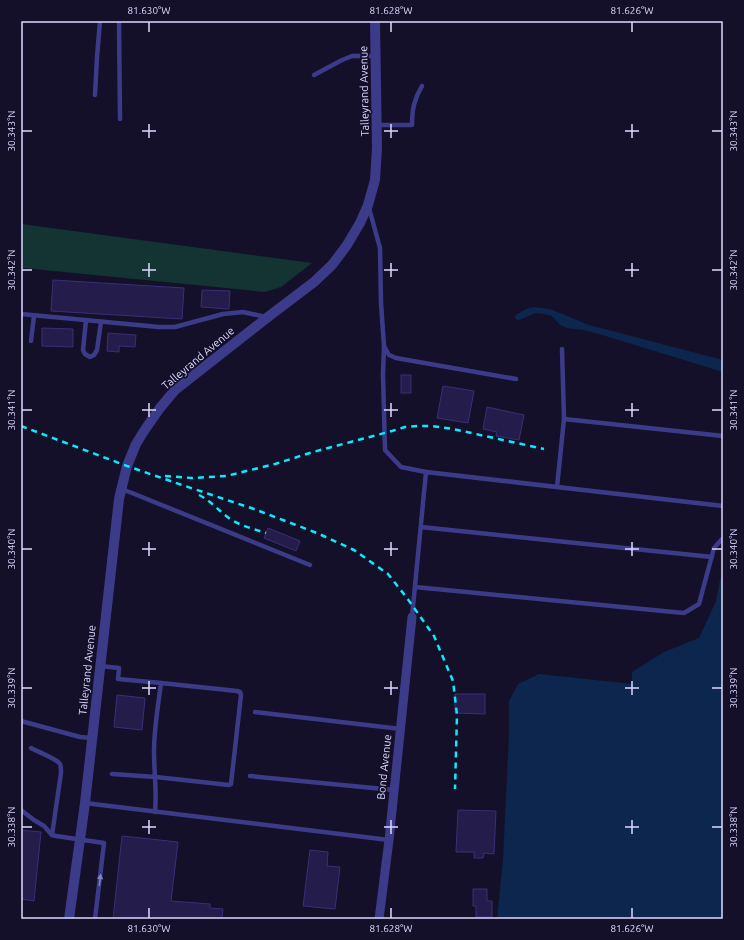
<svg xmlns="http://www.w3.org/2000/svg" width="744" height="940" font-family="Ubuntu,sans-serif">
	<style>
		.green { fill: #133432 }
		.water { fill: #0c264d }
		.building { fill: #241c4b; stroke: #3a2e77 }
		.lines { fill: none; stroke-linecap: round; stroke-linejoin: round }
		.service { stroke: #3c3b89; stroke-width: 4.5 }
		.minor { stroke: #3c3b89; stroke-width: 9 }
		.tertiary { stroke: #3c3b89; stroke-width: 10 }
		.rail { stroke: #05edff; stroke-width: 2.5; stroke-dasharray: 6 5; stroke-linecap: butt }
		.oneway { fill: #8482be }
		.ticks { fill: none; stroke: #dcd9ff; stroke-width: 1.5 }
		.labels { text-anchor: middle; stroke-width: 3.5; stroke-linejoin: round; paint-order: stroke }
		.street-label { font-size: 11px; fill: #dcd9ff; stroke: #14102a }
		.neatline { fill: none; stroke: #dcd9ff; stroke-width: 1.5 }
		.ticks-label { font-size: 10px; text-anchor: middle; fill: #dcd9ff }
	</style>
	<rect width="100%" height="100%" fill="#14102a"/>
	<path class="green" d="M21 224 312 263 281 287 265 292 24 268 21 267Z"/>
	<g class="water">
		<path d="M534 307 550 309 589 325 723 360V372L599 334 583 330 567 328 560 325 552 316 544 314 536 313 519 320 516 319 515 317 516 315 526 309Z"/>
		<path d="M723 571V919H497L503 860 509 733V701L518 684 539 674 632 684V672L664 652 699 638 716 601 720 580Z"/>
	</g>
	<g class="building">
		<path d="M53 280 184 288 182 319 51 311Z"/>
		<path d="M202 290 230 291 229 309 201 307Z"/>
		<path d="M42 328 73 329V347L42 346Z"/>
		<path d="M108 333 136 335 135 347 119 346V352L107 351Z"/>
		<rect x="401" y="375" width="10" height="18"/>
		<path d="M443 386 474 391 468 423 437 418Z"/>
		<path d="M487 407 524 415 519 440 496 436 497 432 483 429Z"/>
		<path d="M268 528 300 541 296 551 264 538Z"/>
		<path d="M455 694H485V714L455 713Z"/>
		<path d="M117 695 145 698 142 730 114 727Z"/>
		<path d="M458 810 496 811 494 854 484 853 483 858H474V852H456Z"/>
		<path d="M21 830 41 832 34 901 21 899Z"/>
		<path d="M122 836 178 842 171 901 210 904V908L223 909 222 919H113Z"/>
		<path d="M310 850 328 852 327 866 340 867 335 909 303 906Z"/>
		<path d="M473 889H487V901H492V917H476V906H473Z"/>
	</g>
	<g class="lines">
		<g class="service">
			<path d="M119 21 120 119"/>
			<path d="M314 75 342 60 352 56H376"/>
			<path d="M95 95 97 57 100 21"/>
			<path d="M377 125H412C412 110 414 99 422 86"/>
			<path d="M369 208 380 248 381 303 384 346 389 355 396 358 516 379"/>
			<path d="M21 314 159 327H175L223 314 243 312 266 317"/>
			<path d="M86 320 83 350 85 354 90 357 94 355 97 350 101 322"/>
			<path d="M31 341 34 316"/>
			<path d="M384 346 383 374 385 450 401 467 426 472"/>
			<path d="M562 349 564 419"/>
			<path d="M557 487 564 419 723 436"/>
			<path d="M121 489 132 493 310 565"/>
			<path d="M421 527 712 557"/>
			<path d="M415 587 684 613 699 604 714 548 723 538"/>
			<path d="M412 617 426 472 723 506"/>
			<path d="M100 666 119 668 118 679 161 683C158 706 154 729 154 752 154 772 157 792 155 812"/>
			<path d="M255 712 401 729"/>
			<path d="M21 721 80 737 92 738"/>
			<path d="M31 748C38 752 56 758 60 764 61 766 61 770 61 773L52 835"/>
			<path d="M112 774 156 777 229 785 231 784 241 695 240 692 237 691 161 683"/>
			<path d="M250 776 394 790"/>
			<path d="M85 803 389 840"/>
			<path d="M21 810 34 820 44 826 52 835 56 836 104 843 95 919"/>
		</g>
		<path class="minor" d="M379 919 389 840 412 617"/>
		<path class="tertiary" d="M69 919 85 803 119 499 127 466 136 444 144 431 160 408 175 390 268 317 314 282 332 265 347 245 360 223 368 205 375 180 377 148 375 21"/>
		<g class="rail">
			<path d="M21 426 127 466 182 485 254 509 317 533 354 550 388 574 407 598 434 636 453 681 457 715 455 789"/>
			<path d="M165 476 192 478 226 476 275 464 313 452 392 431 405 427 418 426H431L453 429 544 449"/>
			<path d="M199 495C211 501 219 511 230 519 241 526 254 529 266 533"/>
		</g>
	</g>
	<defs><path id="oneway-solid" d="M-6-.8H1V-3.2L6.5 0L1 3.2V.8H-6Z"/></defs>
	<use class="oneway" href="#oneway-solid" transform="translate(100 880) rotate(-83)"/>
	<path class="ticks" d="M149 22V32M391 22V32M632 22V32M149 124V138M391 124V138M632 124V138M22 131H32M142 131H156M384 131H398M625 131H639M712 131H722M149 263V277M391 263V277M632 263V277M22 270H32M142 270H156M384 270H398M625 270H639M712 270H722M149 403V417M391 403V417M632 403V417M22 410H32M142 410H156M384 410H398M625 410H639M712 410H722M149 542V556M391 542V556M632 542V556M22 549H32M142 549H156M384 549H398M625 549H639M712 549H722M149 681V695M391 681V695M632 681V695M22 688H32M142 688H156M384 688H398M625 688H639M712 688H722M149 820V834M391 820V834M632 820V834M22 827H32M142 827H156M384 827H398M625 827H639M712 827H722M149 908V918M391 908V918M632 908V918"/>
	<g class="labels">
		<g class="street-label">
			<text transform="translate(364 91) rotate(-91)" y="4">Talleyrand Avenue</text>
			<text transform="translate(198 358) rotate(-40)" y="4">Talleyrand Avenue</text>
			<text transform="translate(87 670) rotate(-84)" y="4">Talleyrand Avenue</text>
			<text transform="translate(384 767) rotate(-84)" y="4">Bond Avenue</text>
		</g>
	</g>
	<rect width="744" height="940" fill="none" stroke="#14102a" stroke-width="44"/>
	<rect x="22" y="22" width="700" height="896" class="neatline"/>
	<g class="ticks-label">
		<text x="149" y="14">81.630°W</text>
		<text x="391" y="14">81.628°W</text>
		<text x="632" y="14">81.626°W</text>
		<text transform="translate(11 131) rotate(-90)" y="4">30.343°N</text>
		<text transform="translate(733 131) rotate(-90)" y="4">30.343°N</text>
		<text transform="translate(11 270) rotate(-90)" y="4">30.342°N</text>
		<text transform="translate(733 270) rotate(-90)" y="4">30.342°N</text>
		<text transform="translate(11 410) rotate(-90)" y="4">30.341°N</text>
		<text transform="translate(733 410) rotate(-90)" y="4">30.341°N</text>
		<text transform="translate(11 549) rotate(-90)" y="4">30.340°N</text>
		<text transform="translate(733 549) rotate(-90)" y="4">30.340°N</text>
		<text transform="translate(11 688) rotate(-90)" y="4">30.339°N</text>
		<text transform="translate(733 688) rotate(-90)" y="4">30.339°N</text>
		<text transform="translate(11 827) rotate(-90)" y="4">30.338°N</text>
		<text transform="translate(733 827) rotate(-90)" y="4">30.338°N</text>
		<text x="149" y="932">81.630°W</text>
		<text x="391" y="932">81.628°W</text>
		<text x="632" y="932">81.626°W</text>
	</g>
</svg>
